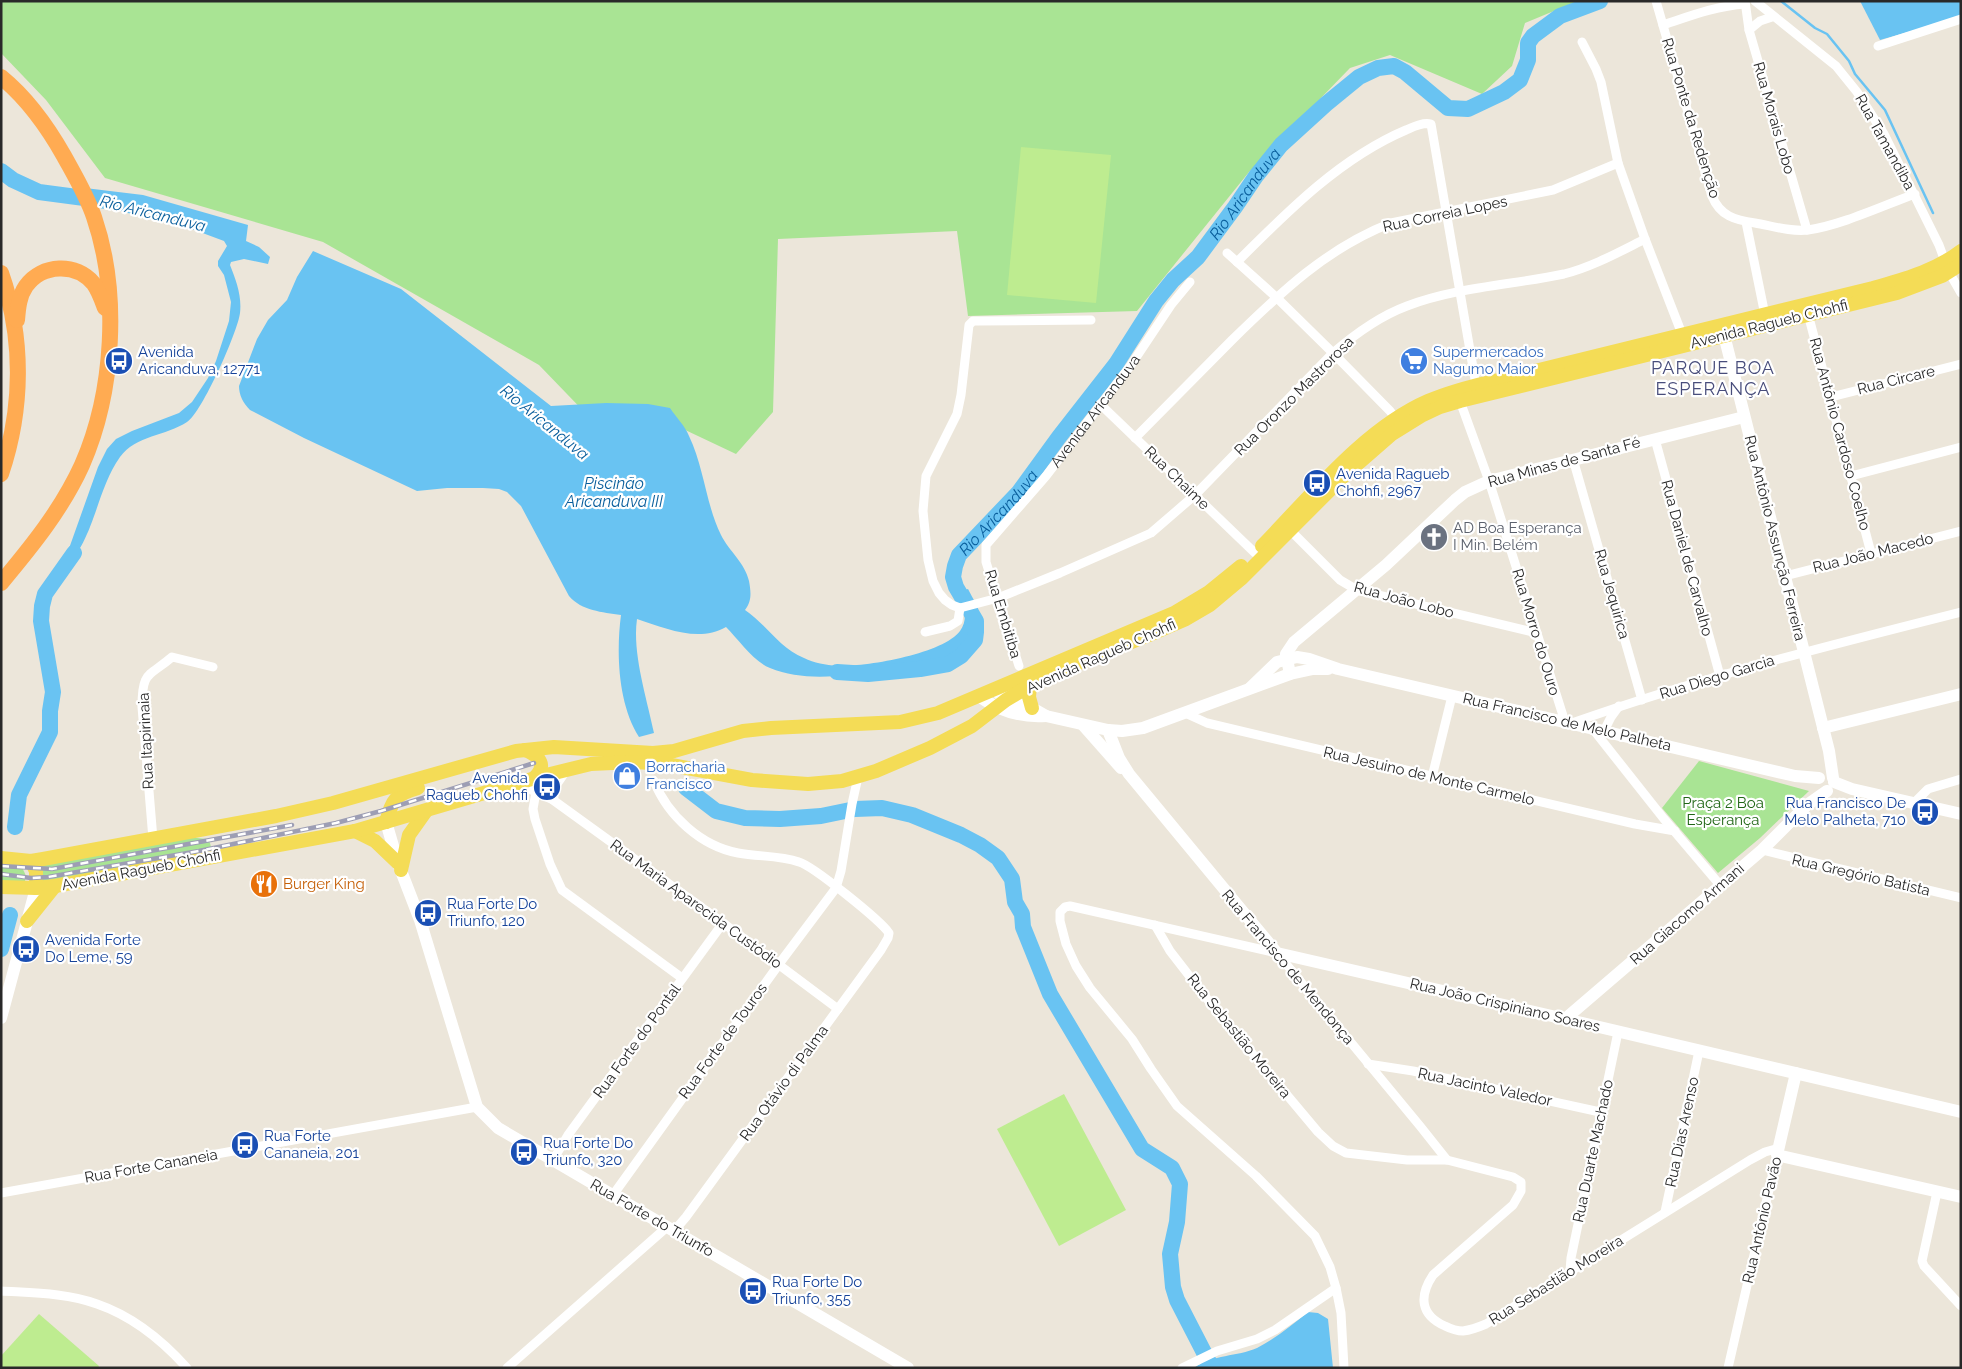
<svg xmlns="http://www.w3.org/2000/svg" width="1962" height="1369" font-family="Raleway,sans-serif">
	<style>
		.green { fill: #a9e494 }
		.pitch { fill: #beec90 }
		.water { fill: #69c3f2 }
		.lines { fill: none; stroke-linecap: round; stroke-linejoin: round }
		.stream { stroke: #69c3f2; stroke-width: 2.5 }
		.river { stroke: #69c3f2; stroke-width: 16 }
		.street { stroke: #fff; stroke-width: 9 }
		.secondary { stroke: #fff; stroke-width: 12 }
		.primary { stroke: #f4dc56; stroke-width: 14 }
		.highway { stroke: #ffab52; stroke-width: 16 }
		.rail-casing { stroke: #9d9eb4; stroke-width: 4.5 }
		.rail { stroke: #fff; stroke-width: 2.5; stroke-dasharray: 8; stroke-linecap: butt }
		.labels { text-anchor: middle; stroke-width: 4.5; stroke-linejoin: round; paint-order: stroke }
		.street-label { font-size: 15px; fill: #292929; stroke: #fff }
		.transit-label { font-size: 15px; fill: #164399; stroke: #fff; text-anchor: start }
		.shop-label { font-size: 15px; fill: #366cbe; stroke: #fff; text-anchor: start }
		.worship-label { font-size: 15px; fill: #5b616d; stroke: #fff; text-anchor: start }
		.park-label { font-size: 15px; fill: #226717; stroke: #fff }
		.food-label { font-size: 15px; fill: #c56008; stroke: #fff; text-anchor: start }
		.water-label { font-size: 16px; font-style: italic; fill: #095e9c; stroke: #fff }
		.quarter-label { font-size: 18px; letter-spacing: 1px; fill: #484d7b; stroke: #fff }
	</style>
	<rect width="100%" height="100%" fill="#ece6da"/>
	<g class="green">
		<path d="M1 1H1578L1525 23 1512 66 1482 94 1390 55 1350 68 1249 172 1137 311 968 316 957 231 778 239 773 412 736 454 681 428 622 451 539 365 323 242 105 178 46 100 1 53Z"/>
		<path d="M1699 761 1809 791 1760 838 1718 873 1662 808Z"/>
		<path d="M187 837 207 839 210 843 212 851 41 884 38 865Z"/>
		<path d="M1 863 22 867 26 876 25 881H1Z"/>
	</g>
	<g class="pitch">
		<path d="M1021 147 1111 155 1096 303 1007 295Z"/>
		<path d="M1064 1094 1126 1210 1059 1246 997 1129Z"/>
		<path d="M39 1314 99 1366 98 1368H1V1356Z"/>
	</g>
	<g class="water">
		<path d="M1860 1H1961V17L1880 40Z"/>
		<path d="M85 188 143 195 248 225 246 241 259 247 270 257 268 264 244 259 231 262 230 265C236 280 242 296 240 313 238 331 202 413 187 422 166 436 136 435 120 457 95 492 95 543 61 571L98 467 107 449 116 439 132 431 179 413 192 402 208 378 216 361 229 321 231 302 224 275 218 266V261L227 246 224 241 114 200H90Z"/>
		<path d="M313 251 401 289 551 406 606 403 648 404 670 408C676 417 685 426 689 436 704 467 706 505 721 535 729 551 745 563 749 581 751 592 752 601 745 610 766 624 779 648 804 658 814 663 826 665 837 666 865 667 943 654 960 631 969 618 964 605 958 592L968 589C974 601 984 614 978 628 973 641 956 655 942 661 925 667 905 668 886 670 849 675 806 683 770 668 754 662 738 639 726 627 698 643 665 628 637 619 632 653 647 699 654 733L639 737C618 704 616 653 621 615 602 612 582 611 569 596L521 506 507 492 499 489 483 488H447L417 491 304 438 250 410C243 403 239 395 239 386L257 339 268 320 287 300 297 277Z"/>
		<path d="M1308 1312 1318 1313 1328 1319 1333 1368H1194C1213 1354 1237 1357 1257 1348 1275 1339 1292 1325 1308 1312Z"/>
	</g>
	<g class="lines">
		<path class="stream" d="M1781 1 1815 28 1827 34 1849 61 1855 74 1885 110 1933 213"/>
		<g class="river">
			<path d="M1 171 13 180 39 192 122 203 140 208"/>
			<path id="s1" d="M837 672 868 674 920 669 948 664 961 656 975 640 976 632V621L956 587 953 577 955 566 959 555 1019 492 1059 437 1116 364 1156 301 1173 280 1198 257 1235 207 1256 176 1281 145 1326 104 1359 77 1378 68 1394 66 1405 72 1448 108 1468 109 1504 92 1520 80 1528 60V43L1533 36 1560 16 1600 1"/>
			<path d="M686 788 716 811 745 818 780 819 821 816 855 809 882 808 912 815 961 835 980 845 998 858 1012 879 1015 902 1022 914 1023 927 1050 994 1142 1149 1172 1168 1180 1184 1177 1222 1170 1254 1173 1287 1177 1300 1212 1368"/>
			<path d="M15 827 19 795 50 732V711L53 692 41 621 42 606 45 594 74 553"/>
			<path d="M1 949 10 915"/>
		</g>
		<g class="street">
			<path d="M1656 1 1712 196C1720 216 1735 220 1755 223 1772 226 1791 232 1808 230 1842 225 1882 206 1915 194"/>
			<path d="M1745 1 1749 30 1807 230"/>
			<path d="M1755 1 1836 66 1857 92 1884 134 1939 245 1949 272 1961 293"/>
			<path d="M1663 25C1690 16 1716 6 1745 4"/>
			<path d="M1749 30 1760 21 1772 17"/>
			<path d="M1582 42 1596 69 1601 82 1618 163 1645 239 1682 334"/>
			<path d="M1878 46 1961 19"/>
			<path d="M1746 222 1765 315"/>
			<path d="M1227 253 1276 297 1333 353 1390 411 1399 423"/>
			<path d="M1237 262C1287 212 1340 158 1406 130 1413 127 1423 122 1431 124L1476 385"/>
			<path d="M1808 314 1871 553"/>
			<path d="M1091 320 978 321H973L969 325 961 395 957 414 926 476 923 511 928 560 933 581 939 593 945 600 952 605 960 608 998 598 1060 573 1151 533 1195 495 1333 353C1355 334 1380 316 1407 306 1457 287 1512 285 1564 274 1592 267 1619 252 1645 239"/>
			<path d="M1831 397 1961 364"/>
			<path d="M1460 401 1489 481 1565 722"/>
			<path d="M1100 404 1255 553"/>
			<path d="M1135 438C1168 405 1200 372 1232 340 1281 292 1327 248 1391 223L1553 190 1618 163"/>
			<path d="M1655 439 1720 676"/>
			<path d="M1573 459 1642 700"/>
			<path d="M1851 476 1961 447"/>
			<path d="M1291 531 1340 580 1357 590 1537 633"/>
			<path d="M1785 576 1961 531"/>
			<path d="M925 632 950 626 958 621 960 608"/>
			<path id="s2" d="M1019 666 986 562V545L1046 476 1131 365 1171 305 1190 282"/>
			<path d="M1185 713 1207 723 1635 824 1675 831"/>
			<path d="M1572 723C1699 678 1830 645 1961 612"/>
			<path d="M1592 728 1664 819 1720 885"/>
			<path d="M1604 731 1611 717 1619 706"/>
			<path d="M1432 777 1452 696"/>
			<path d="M654 781C668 816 701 846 738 853 759 857 779 855 799 862 813 866 880 920 889 933L888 938 881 950 686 1217 674 1231"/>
			<path d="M518 784 553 800 723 923 838 1009"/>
			<path d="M536 792 533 809 535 819 550 864 562 890 682 978"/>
			<path d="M553 800 557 784 566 771"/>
			<path d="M1915 802 1928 789 1961 779"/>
			<path d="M153 839 142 707C142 670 149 677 172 657L213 667"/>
			<path d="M1762 850 1961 898"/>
			<path d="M1155 925 1170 951 1215 1009 1318 1132 1333 1146 1346 1153 1407 1160H1447L1513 1177 1521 1182V1191L1513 1205 1433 1275C1419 1296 1420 1315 1445 1326 1451 1329 1457 1331 1463 1331 1471 1330 1479 1327 1486 1324L1750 1160 1765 1152 1779 1148"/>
			<path d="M1368 1064 1413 1071 1600 1112"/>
			<path d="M553 1160 568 1135 723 923"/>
			<path d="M1937 1192 1922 1261 1924 1266 1961 1306"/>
			<path d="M1 1193 477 1107"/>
			<path d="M613 1195 782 960 836 888 841 871 852 804 858 777"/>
			<path d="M1665 1212 1699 1051"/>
			<path d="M1570 1271 1571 1258 1618 1032"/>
			<path d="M1 1291C33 1293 67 1293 97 1304 132 1316 162 1340 187 1368"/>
			<path d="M507 1368 667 1227"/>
			<path d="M1182 1368 1217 1351 1257 1339 1275 1330 1336 1288"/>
			<path d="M1344 1368 1341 1313 1336 1288 1330 1267 1315 1236 1256 1176 1177 1106 1151 1069 1132 1039 1090 988 1076 966 1066 944 1060 921V912L1065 907 1070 906 1277 953 1420 1126 1447 1160"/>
			<path d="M1728 1368 1777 1155"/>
		</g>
		<g class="secondary">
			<path d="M1722 327 1829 751 1833 778"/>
			<path d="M1290 674 1286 654 1294 642 1386 565 1455 500 1465 492 1489 481 1744 417"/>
			<path d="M1250 688 1277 662 1297 657 1309 659 1338 669 1795 776 1819 778"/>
			<path d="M995 690 1006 700 1032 708 1046 716 1108 730 1122 731 1143 728 1290 674 1313 669H1328"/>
			<path d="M980 697C1000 711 1021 718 1046 716"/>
			<path d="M1083 725 1121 768"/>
			<path d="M1823 728 1961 694"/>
			<path d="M1108 730 1119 758 1129 774 1277 953 1565 1019 1961 1112"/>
			<path d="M1834 782 1852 789 1961 814"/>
			<path d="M386 822 398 863 420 920 477 1107 498 1128 908 1368"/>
			<path d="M1 1018 36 888"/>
			<path d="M1565 1019 1762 850 1807 805 1827 791"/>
			<path d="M1796 1073 1777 1155 1961 1197"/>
		</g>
		<g class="primary">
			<path d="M1262 546C1311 496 1364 429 1428 401 1449 392 1472 386 1494 381L1873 288C1904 279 1935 271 1961 251"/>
			<path d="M1030 685 1029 697 1032 708"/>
			<path d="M525 750C540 756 548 766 533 779"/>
			<path d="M386 822C393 799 394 795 418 788"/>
			<path d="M355 831 375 841 398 863"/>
			<path d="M1 858 31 861 43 859 276 816 333 803 516 751 554 747 653 753 674 751 743 731 771 728 900 722 938 713 1174 613 1209 592 1241 566"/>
			<path d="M31 861 36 871V888"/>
			<path d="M401 870 409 835 426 811"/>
			<path d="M1 887 36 888 55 886 355 831 542 776 591 764 635 762 666 764 752 780 808 784 842 781 876 771 930 748 972 726 1006 700 1044 677 1149 635 1186 619 1210 605 1241 579 1345 475 1392 434 1421 416 1440 407 1460 401 1897 293 1942 276 1961 264"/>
			<path d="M27 921 55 886"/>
		</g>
		<g class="highway">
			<path d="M1 77C28 99 47 126 64 156 75 176 87 196 94 217 120 293 114 392 82 465 62 509 32 546 1 583"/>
			<path d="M1 273C24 338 23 409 1 474"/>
			<path d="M17 320C18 308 19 296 26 286 42 264 76 262 94 284 99 291 102 300 105 308"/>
		</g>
		<defs>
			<g id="rail">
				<path d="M1 866 52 869 292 825"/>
				<path d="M1 874 31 878 48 877 199 851 336 823 381 811 534 763"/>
			</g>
		</defs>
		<use href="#rail" class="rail-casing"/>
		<use href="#rail" class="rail"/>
	</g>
	<defs>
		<symbol id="bus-disc" viewBox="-11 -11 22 22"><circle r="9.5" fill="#1a4fb4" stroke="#fff"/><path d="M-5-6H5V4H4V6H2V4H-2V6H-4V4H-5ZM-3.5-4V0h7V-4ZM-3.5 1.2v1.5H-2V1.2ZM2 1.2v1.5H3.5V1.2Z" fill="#fff"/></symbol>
		<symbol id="supermarket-disc" viewBox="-11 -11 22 22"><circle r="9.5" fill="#3f7fe0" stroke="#fff"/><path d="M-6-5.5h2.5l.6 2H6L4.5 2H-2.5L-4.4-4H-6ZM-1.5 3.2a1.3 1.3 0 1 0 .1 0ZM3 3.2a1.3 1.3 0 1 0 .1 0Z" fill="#fff"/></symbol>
		<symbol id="church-disc" viewBox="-11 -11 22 22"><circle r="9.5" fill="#6b7280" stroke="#fff"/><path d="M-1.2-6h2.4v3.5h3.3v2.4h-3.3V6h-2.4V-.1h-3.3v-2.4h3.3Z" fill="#fff"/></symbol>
		<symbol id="shop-disc" viewBox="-11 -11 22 22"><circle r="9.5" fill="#3f7fe0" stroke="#fff"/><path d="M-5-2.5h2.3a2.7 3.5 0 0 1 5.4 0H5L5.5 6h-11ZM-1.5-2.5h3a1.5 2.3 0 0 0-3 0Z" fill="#fff"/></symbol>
		<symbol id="restaurant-disc" viewBox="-11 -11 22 22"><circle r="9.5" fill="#e8710a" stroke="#fff"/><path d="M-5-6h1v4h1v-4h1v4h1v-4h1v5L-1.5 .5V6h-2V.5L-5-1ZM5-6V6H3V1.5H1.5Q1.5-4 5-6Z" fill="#fff"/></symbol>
	</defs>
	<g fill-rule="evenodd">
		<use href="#bus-disc" x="103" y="345" width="32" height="32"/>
		<use href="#supermarket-disc" x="1398" y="345" width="32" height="32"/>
		<use href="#bus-disc" x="1301" y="467" width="32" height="32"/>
		<use href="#church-disc" x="1418" y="521" width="32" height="32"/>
		<use href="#shop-disc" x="611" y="760" width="32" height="32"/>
		<use href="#bus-disc" x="531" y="771" width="32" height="32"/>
		<use href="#bus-disc" x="1909" y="796" width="32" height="32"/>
		<use href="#restaurant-disc" x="248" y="868" width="32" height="32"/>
		<use href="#bus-disc" x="412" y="897" width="32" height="32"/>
		<use href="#bus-disc" x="10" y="933" width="32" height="32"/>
		<use href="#bus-disc" x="229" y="1129" width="32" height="32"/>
		<use href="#bus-disc" x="508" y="1136" width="32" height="32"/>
		<use href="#bus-disc" x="737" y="1275" width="32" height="32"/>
	</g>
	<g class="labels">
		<g class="street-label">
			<text transform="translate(1691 118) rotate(73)" y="5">Rua Ponte da Redenção</text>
			<text transform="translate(1774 118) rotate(74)" y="5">Rua Morais Lobo</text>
			<text transform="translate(1885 142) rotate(61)" y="5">Rua Tamandiba</text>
			<text transform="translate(1445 214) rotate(-12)" y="5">Rua Correia Lopes</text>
			<text transform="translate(1769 324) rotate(-14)" y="5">Avenida Ragueb Chohfi</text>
			<text transform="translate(1896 380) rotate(-14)" y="5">Rua Circare</text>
			<text transform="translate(1294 396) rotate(-45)" y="5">Rua Oronzo Mastrorosa</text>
			<text dy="5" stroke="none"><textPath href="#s2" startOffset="299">Avenida Aricanduva</textPath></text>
			<text transform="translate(1840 434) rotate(75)" y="5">Rua Antônio Cardoso Coelho</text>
			<text transform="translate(1564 462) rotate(-15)" y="5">Rua Minas de Santa Fé</text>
			<text transform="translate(1177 478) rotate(44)" y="5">Rua Chaime</text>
			<text transform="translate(1775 538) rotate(76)" y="5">Rua Antônio Assunção Ferreira</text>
			<text transform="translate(1873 553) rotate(-14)" y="5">Rua João Macedo</text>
			<text transform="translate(1687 558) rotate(75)" y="5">Rua Daniel de Carvalho</text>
			<text transform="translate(1612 594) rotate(74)" y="5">Rua Jequirica</text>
			<text transform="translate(1404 600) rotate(15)" y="5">Rua João Lobo</text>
			<text transform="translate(1003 614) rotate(73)" y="5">Rua Embitiba</text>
			<text transform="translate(1536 632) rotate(73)" y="5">Rua Morro do Ouro</text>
			<text transform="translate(1101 656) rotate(-24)" y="5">Avenida Ragueb Chohfi</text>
			<text transform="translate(1717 677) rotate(-17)" y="5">Rua Diego Garcia</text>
			<text transform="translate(1567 722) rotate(13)" y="5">Rua Francisco de Melo Palheta</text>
			<text transform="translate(146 741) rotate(-93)" y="5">Rua Itapirinaia</text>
			<text transform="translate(1429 776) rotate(13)" y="5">Rua Jesuino de Monte Carmelo</text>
			<text transform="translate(141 870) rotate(-11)" y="5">Avenida Ragueb Chohfi</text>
			<text transform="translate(1861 875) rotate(13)" y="5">Rua Gregório Batista</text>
			<text transform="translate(696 904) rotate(36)" y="5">Rua Maria Aparecida Custódio</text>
			<text transform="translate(1687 914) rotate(-41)" y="5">Rua Giacomo Armani</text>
			<text transform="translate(1288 967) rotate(50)" y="5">Rua Francisco de Mendonça</text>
			<text transform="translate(1505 1005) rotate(13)" y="5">Rua João Crispiniano Soares</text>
			<text transform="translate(1239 1036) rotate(51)" y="5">Rua Sebastião Moreira</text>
			<text transform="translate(637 1041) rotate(-54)" y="5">Rua Forte do Pontal</text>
			<text transform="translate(723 1041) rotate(-54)" y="5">Rua Forte de Touros</text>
			<text transform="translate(784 1083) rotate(-54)" y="5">Rua Otávio di Palma</text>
			<text transform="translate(1485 1087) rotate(12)" y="5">Rua Jacinto Valedor</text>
			<text transform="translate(1682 1132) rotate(-78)" y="5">Rua Dias Arenso</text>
			<text transform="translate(1593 1151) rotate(-78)" y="5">Rua Duarte Machado</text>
			<text transform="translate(151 1166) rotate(-10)" y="5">Rua Forte Cananeia</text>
			<text transform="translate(652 1218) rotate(30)" y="5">Rua Forte do Triunfo</text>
			<text transform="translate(1762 1220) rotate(-77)" y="5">Rua Antônio Pavão</text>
			<text transform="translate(1556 1280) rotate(-32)" y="5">Rua Sebastião Moreira</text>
		</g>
		<g class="transit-label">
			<text x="138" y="357">Avenida<tspan x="138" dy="17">Aricanduva, 12771</tspan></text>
			<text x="1336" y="479">Avenida Ragueb<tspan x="1336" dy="17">Chohfi, 2967</tspan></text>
			<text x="528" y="783" text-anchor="end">Avenida<tspan x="528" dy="17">Ragueb Chohfi</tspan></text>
			<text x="1906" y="808" text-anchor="end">Rua Francisco De<tspan x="1906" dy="17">Melo Palheta, 710</tspan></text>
			<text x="447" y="909">Rua Forte Do<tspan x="447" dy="17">Triunfo, 120</tspan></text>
			<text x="45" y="945">Avenida Forte<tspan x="45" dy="17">Do Leme, 59</tspan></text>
			<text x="264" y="1141">Rua Forte<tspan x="264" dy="17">Cananeia, 201</tspan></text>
			<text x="543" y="1148">Rua Forte Do<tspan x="543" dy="17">Triunfo, 320</tspan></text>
			<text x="772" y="1287">Rua Forte Do<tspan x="772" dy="17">Triunfo, 355</tspan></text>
		</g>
		<g class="shop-label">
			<text x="1433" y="357">Supermercados<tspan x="1433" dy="17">Nagumo Maior</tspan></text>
			<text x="646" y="772">Borracharia<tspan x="646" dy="17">Francisco</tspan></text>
		</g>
		<g class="worship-label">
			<text x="1453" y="533">AD Boa Esperança<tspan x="1453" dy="17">I Min. Belém</tspan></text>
		</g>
		<g class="park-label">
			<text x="1723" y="808">Praça 2 Boa<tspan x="1723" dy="17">Esperança</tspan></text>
		</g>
		<g class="food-label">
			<text x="283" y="889">Burger King</text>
		</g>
		<g class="water-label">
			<text dy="6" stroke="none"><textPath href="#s1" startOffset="702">Rio Aricanduva</textPath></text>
			<text transform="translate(153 213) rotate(14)" y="6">Rio Aricanduva</text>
			<text transform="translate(545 422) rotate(39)" y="6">Rio Aricanduva</text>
			<text x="614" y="489">Piscinão<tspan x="614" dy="18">Aricanduva III</tspan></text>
			<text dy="6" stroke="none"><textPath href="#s1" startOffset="298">Rio Aricanduva</textPath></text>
		</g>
		<g class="quarter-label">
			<text x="1713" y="374">PARQUE BOA<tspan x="1713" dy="21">ESPERANÇA</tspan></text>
		</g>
	</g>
	<rect width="1962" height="1369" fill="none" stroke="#292929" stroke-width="5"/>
</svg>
